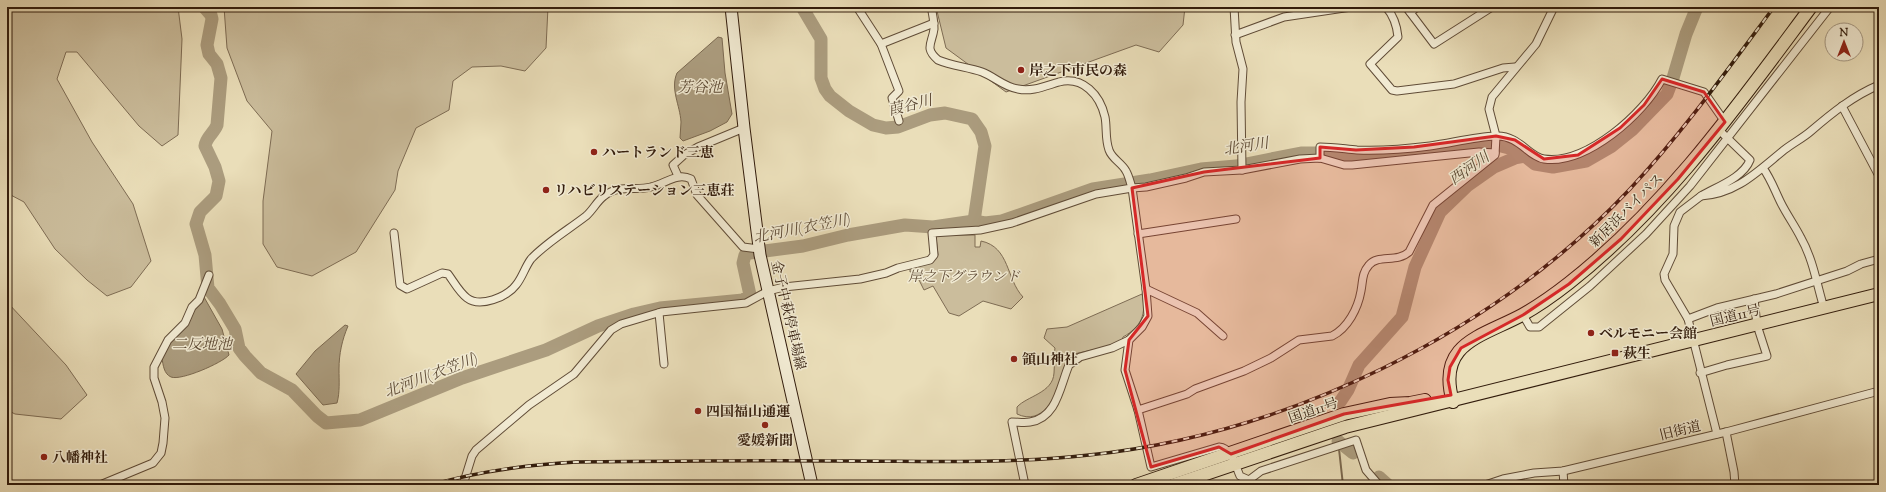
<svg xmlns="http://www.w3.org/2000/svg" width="1886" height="492" font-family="'Sorts Mill Goudy','Noto Serif JP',serif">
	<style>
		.green { fill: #cbbd9c; stroke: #7e6c54 }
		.water { fill: #ab9c7e; stroke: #7b6950 }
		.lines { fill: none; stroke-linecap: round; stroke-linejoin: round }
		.stream { stroke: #7b6950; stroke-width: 2 }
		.river { stroke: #ab9c7e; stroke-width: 13 }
		.minor-casing { stroke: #604c37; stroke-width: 9 }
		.secondary-casing { stroke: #321c0c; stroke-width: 13 }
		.trunk-casing { stroke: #321c0c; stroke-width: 14 }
		.minor { stroke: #f1ead2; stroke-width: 7 }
		.secondary { stroke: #f1ead2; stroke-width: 11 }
		.trunk { stroke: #eadeb9; stroke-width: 12 }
		.rail-casing { stroke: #321c0c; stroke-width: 3.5 }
		.rail { stroke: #f1ead2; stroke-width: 2; stroke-dasharray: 6; stroke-linecap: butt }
		.marked { fill: #d62828; fill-opacity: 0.2; stroke: #d62828; stroke-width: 3; stroke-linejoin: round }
		.poi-dot { fill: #8f2418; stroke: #f1ead2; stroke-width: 1.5 }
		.labels { text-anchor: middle; stroke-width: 3; stroke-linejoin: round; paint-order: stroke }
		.poi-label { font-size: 14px; font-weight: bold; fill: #321c0c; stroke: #f1ead2; text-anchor: start }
		.street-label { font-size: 14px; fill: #321c0c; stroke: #f1ead2 }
		.park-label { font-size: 14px; font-style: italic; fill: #604c37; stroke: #f1ead2 }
		.water-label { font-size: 15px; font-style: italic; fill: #5c4934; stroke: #f1ead2 }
	</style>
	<rect width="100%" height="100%" fill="#eadeb9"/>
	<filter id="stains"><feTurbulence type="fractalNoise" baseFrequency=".005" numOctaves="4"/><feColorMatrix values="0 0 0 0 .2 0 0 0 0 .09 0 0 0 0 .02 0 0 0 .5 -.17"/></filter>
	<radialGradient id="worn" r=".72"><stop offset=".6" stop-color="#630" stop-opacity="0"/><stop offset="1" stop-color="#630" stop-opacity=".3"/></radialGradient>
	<g class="green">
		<path d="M7 7H178L182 39 178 135 162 146 139 126 77 52H66L57 79 92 142 133 204 151 261 131 287 107 296 87 280 55 249 24 202 7 193Z"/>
		<path d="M224 7H548L546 48 525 71 501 66 472 67 453 81 449 110 416 128 398 171 395 190 356 252 312 276 277 267 263 244V201L272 131 247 101 227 48Z"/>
		<path d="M936 7H1185L1183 25 1159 52 1136 45 1006 92 946 48Z"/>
		<path d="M938 235H975V247H980L981 241C1010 247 1006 279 1023 297L1011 309 983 301 959 316 949 313 933 286 924 290 915 272H910V269L933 262 938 255 936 237Z"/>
		<path d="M1142 294C1147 314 1141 327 1123 337L1122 341 1110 346 1074 354 1069 357C1069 364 1065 372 1062 378 1055 397 1043 426 1017 414V407C1027 396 1053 393 1054 373 1055 365 1053 357 1055 348L1044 338 1047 329 1067 327Z"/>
		<path d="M7 302 66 365 87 395 61 419 15 414 7 410Z"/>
	</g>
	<g class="water">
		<path d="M718 37 722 38 725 73 732 114 727 122 710 131 683 141 680 138C680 133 681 127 681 122 680 105 670 89 677 73Z"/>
		<path d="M204 297 222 329 229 355C222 363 181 381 171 377 164 374 163 365 162 358L169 344 188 325 194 309Z"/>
		<path d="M345 325 348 326C342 340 339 354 339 369 339 381 340 392 337 403L323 405 296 374 315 351Z"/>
	</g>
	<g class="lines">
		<g class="stream">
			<path d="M226 344 237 342"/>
			<path d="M1339 449 1343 485"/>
		</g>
		<g class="river">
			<path d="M204 7 211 15 212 19 207 45 209 54 217 64 221 78 217 125C214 133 206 137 205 146L215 167 219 181 216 196 200 212 196 224 205 255 208 288 220 304 235 329 239 348 245 356 261 373 292 390 317 416 326 423 360 420 462 378 546 350 598 326 634 314 660 308 743 300 750 295 743 263 745 255 750 253 803 246 848 235 905 225 933 227 974 221 985 223 1002 221 1093 189 1150 180 1201 169 1236 166 1301 153H1328L1349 156 1370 157 1406 152 1474 147 1489 143 1517 150 1535 164 1553 167 1586 161 1612 146 1632 130 1667 94 1673 78 1686 34 1697 7"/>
			<path d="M802 7 821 39V78L825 89 830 96 849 111 873 125 886 128 898 127 930 115 945 113 972 119 981 132 985 146 974 221"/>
			<path d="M1340 402 1348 390 1359 365 1402 317 1415 267 1440 212 1467 186 1494 167 1515 158 1525 156"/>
			<path d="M1338 441 1353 453"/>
			<path d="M1379 477 1388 485"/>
		</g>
		<defs>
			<g id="minor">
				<path d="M857 7 881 44 934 23"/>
				<path d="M1234 7 1236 42 1243 69 1241 102 1242 170"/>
				<path d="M1386 7C1393 15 1397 26 1398 37L1370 64 1392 90 1397 91 1454 84 1503 68 1515 67"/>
				<path d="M1406 7 1434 44 1492 7"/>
				<path d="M1410 12 1418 7"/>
				<path d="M1235 35 1284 17 1351 7"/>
				<path d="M881 44 899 91 892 98 899 121"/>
				<path d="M1842 106 1879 176"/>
				<path d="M1719 130 1750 160C1743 178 1716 187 1701 196 1736 194 1757 172 1784 150 1793 143 1803 138 1811 131 1832 113 1853 96 1879 85"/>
				<path d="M1320 158V147C1332 147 1345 149 1357 150 1380 151 1406 149 1430 146 1452 143 1474 137 1496 136 1519 135 1529 157 1544 159 1586 165 1644 114 1662 79L1704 92 1725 122"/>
				<path d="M1763 168C1771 179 1775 191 1781 203 1787 215 1795 226 1801 238 1813 259 1817 285 1824 308"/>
				<path d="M678 176 673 165 684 155 698 147 744 128"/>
				<path d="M1701 196 1680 212 1674 226 1673 254 1664 274 1665 280 1688 319 1717 434"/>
				<path d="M394 233 400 285 407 289 442 273 448 274C454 282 459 292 467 298 480 308 507 297 516 285 522 278 525 267 531 259 547 242 568 230 586 216 593 210 597 201 604 196 619 184 636 191 651 187 665 184 677 172 691 179L697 195 743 247 759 249"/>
				<path d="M1138 234 1236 219"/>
				<path d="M1146 289 1132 188 1146 187 1186 178 1204 172 1242 170 1300 159 1320 158 1344 165H1352L1479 152 1495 153"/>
				<path d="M659 313 664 364"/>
				<path d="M1523 315 1530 327H1539L1590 286 1646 234 1690 186 1830 7"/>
				<path d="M1688 319 1717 308 1776 294 1847 271 1861 264 1879 259"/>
				<path d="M1700 373 1727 365 1767 356 1757 325 1754 299"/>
				<path d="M1138 410 1125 370 1129 340 1142 327 1148 316 1146 289 1197 313 1223 336"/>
				<path d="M1726 432 1734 472 1735 485"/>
				<path d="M1563 471 1564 485"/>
				<path d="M100 485 153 463 161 453 163 443 165 418 162 402 154 378V367L168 340 185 323 192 307 199 300 209 275"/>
				<path d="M463 485 472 456 476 450 529 405 574 374 611 330 621 324 661 312 746 303 768 291 784 287 860 279 886 273 898 268 930 260 934 255 932 233 980 230 1012 223 1096 194 1132 188C1130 182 1129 176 1126 171 1122 163 1112 159 1109 150 1105 139 1107 127 1105 117 1100 95 1083 76 1059 82 1045 86 1032 92 1018 89 1004 87 995 77 982 72 968 67 952 66 938 60 924 48 932 44 934 29 934 21 933 15 931 7"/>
				<path d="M1025 485 1012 422C1018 422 1025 423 1030 422 1057 418 1060 386 1069 365L1080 357 1112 348 1129 340"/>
				<path d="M1379 485 1366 470 1356 440 1261 471 1249 480 1240 476C1235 465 1232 448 1219 447L1151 467 1138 410 1187 394 1195 389 1244 371 1271 358 1299 340 1332 336C1348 328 1358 308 1361 291 1363 280 1362 273 1369 265 1378 254 1397 263 1409 252L1433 205 1495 155 1496 136 1489 109 1492 97 1536 44 1554 7"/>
				<path d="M1485 485 1503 479 1534 473 1563 471 1726 432 1879 391"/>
			</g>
			<path id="secondary" d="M731 7 744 128 760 255 812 485"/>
			<g id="trunk">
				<path d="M1453 402C1436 343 1481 337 1522 315 1538 306 1555 294 1569 283 1667 206 1738 105 1811 7"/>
				<path d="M1136 485 1344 414 1390 404 1410 403 1425 400"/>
				<path d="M1173 485 1345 427 1879 294"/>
			</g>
		</defs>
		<use href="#minor" class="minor-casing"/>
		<use href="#secondary" class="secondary-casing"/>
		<use href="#trunk" class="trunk-casing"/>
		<use href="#minor" class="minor"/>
		<use href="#secondary" class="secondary"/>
		<use href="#trunk" class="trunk"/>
		<defs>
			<path id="rail" d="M431 485C479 471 526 465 576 462 667 461 758 460 850 461 929 461 1010 464 1089 455 1287 434 1493 334 1630 189 1683 132 1728 69 1774 7"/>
		</defs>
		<use href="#rail" class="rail-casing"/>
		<use href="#rail" class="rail"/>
	</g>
	<path class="marked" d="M1662 79 1704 92 1725 122 1678 179 1621 239 1569 284 1523 315 1461 348 1450 367 1448 380 1451 395 1344 414 1231 454 1219 447 1151 467 1125 370 1129 340 1148 316 1132 188 1204 172 1320 158V147L1356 150 1414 147 1496 136 1515 140 1544 159 1578 155 1620 128 1644 105Z"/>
	<g class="poi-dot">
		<circle cx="1021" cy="70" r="4"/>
		<circle cx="594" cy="152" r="4"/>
		<circle cx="546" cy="190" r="4"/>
		<circle cx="1591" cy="333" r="4"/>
		<rect x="1611" y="349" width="8" height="8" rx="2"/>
		<circle cx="1014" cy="359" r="4"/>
		<circle cx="698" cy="411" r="4"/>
		<circle cx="765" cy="425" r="4"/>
		<circle cx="44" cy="457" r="4"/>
	</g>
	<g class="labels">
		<g class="poi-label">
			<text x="1029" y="75">岸之下市民の森</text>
			<text x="602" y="157">ハートランド三恵</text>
			<text x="554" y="195">リハビリステーション三恵荘</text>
			<text x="1599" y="338">ベルモニー会館</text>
			<text x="1623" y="358">萩生</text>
			<text x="1022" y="364">領山神社</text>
			<text x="706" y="416">四国福山通運</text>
			<text x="765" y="445" text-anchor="middle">愛媛新聞</text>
			<text x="52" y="462">八幡神社</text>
		</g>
		<g class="street-label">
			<text transform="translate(1626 210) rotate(-45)" y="5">新居浜バイパス</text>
			<text transform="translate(789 315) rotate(77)" y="5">金子中萩停車場線</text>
			<text transform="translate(1735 315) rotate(-14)" y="5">国道11号</text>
			<text transform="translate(1313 410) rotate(-19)" y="5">国道11号</text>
			<text transform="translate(1680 430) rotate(-14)" y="5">旧街道</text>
		</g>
		<g class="park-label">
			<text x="964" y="281">岸之下グラウンド</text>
		</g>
		<g class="water-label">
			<text x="700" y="92">芳谷池</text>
			<text transform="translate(910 105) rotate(-14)" y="5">葭谷川</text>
			<text transform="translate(1246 146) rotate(-9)" y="5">北河川</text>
			<text transform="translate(1469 168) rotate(-35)" y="5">西河川</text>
			<text transform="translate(802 228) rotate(-11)" y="5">北河川(衣笠川)</text>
			<text x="202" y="349">二反地池</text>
			<text transform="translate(431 375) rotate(-21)" y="5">北河川(衣笠川)</text>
		</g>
	</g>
	<rect width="1886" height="492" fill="none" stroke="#eadeb9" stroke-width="24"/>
	<rect x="8" y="8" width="1870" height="476" fill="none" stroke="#321c0c" stroke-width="2"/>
	<rect x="12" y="12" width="1862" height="468" fill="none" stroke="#321c0c"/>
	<g transform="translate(1844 42)"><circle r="19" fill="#f1ead2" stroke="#a59883"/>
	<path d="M0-3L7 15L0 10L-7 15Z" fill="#8f2418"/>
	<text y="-6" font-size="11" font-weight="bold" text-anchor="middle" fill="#321c0c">N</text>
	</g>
	<rect width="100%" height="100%" filter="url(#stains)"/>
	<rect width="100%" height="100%" fill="url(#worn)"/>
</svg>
